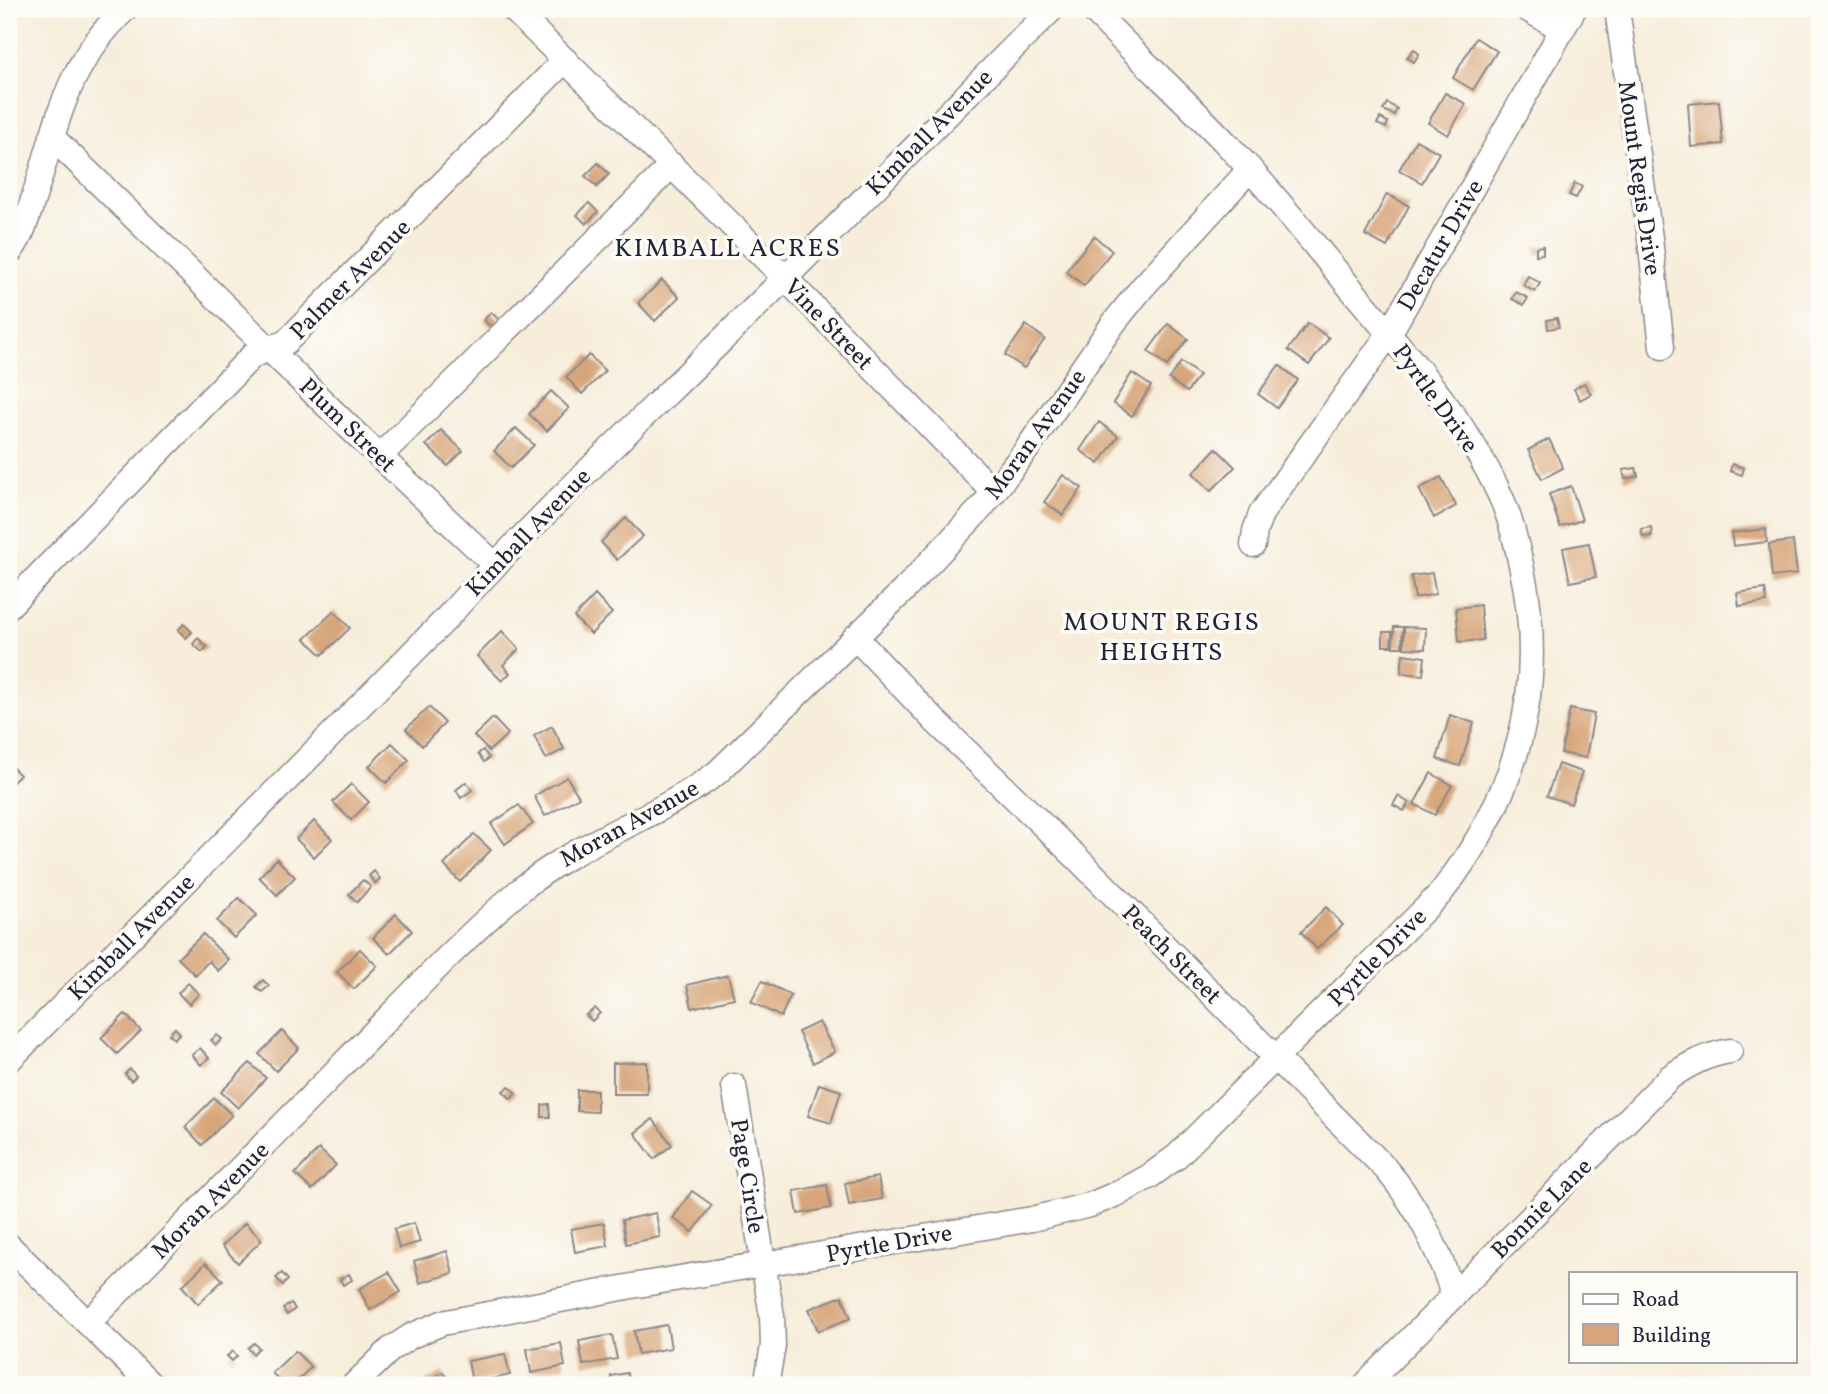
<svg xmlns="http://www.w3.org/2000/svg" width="1828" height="1394" font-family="Vollkorn,serif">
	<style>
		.building { fill: #d7a579 }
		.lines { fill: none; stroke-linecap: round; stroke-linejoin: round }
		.minor-casing { stroke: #8c888a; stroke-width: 27 }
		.minor { stroke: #fff; stroke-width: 24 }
		.labels { text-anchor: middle; stroke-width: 7; stroke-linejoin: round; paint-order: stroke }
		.street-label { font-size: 24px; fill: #22223b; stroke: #fdfcf7 }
		.neighbourhood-label { font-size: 26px; letter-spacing: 2px; fill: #22223b; stroke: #fdfcf7 }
	</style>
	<rect width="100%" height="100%" fill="#fdfcf7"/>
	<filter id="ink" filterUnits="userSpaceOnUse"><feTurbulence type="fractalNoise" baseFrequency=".0143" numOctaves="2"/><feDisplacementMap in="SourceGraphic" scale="14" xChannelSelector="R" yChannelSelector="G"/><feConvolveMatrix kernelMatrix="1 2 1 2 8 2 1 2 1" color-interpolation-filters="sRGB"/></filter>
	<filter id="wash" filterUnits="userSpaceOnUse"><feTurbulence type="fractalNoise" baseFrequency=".00686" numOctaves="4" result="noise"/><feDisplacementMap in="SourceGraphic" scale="28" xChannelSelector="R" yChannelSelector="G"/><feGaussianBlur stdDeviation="1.57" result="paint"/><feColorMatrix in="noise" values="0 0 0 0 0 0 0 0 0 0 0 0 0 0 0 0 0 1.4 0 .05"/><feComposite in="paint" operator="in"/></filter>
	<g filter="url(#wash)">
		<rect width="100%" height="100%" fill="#f7edda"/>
		<g id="blocks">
			<g class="building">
				<path d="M1476 38 1497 51 1473 90 1453 78Z"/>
				<path d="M1414 49 1419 54 1414 62 1407 57Z"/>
				<path d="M1445 93 1466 104 1448 135 1428 123Z"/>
				<path d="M1719 101 1723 144 1691 147 1688 104Z"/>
				<path d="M1387 103 1397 109 1394 115 1383 110Z"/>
				<path d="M1380 118 1388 122 1386 128 1377 124Z"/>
				<path d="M1416 140 1439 153 1422 183 1399 170Z"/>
				<path d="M598 163 609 174 597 187 585 176Z"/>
				<path d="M1575 183 1582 187 1576 198 1569 195Z"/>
				<path d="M1387 194 1409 206 1387 247 1365 235Z"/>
				<path d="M589 203 598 212 586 224 577 215Z"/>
				<path d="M1094 236 1112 251 1084 286 1066 271Z"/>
				<path d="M1543 246V254L1536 255V247Z"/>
				<path d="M1528 276 1540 283 1535 292 1523 285Z"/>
				<path d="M662 280 679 297 655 321 638 303Z"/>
				<path d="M1516 292 1528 298 1524 305 1512 299Z"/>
				<path d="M491 312 503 324 496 332 484 320Z"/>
				<path d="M1557 318 1559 327 1548 329 1547 320Z"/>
				<path d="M1308 323 1329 338 1309 365 1288 350Z"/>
				<path d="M1168 324 1188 339 1167 366 1148 351Z"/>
				<path d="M1026 325 1045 339 1024 368 1005 355Z"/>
				<path d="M589 355 605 371 582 394 566 377Z"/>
				<path d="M1181 362 1199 375 1187 392 1169 379Z"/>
				<path d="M1279 365 1298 380 1277 408 1258 394Z"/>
				<path d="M1132 373 1151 386 1132 416 1113 403Z"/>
				<path d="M1584 383 1591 394 1580 400 1574 389Z"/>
				<path d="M551 391 569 408 547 431 529 414Z"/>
				<path d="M1099 422 1118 436 1099 464 1080 450Z"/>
				<path d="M516 428 534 445 511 468 494 451Z"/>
				<path d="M441 430 463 451 448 466 426 445Z"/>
				<path d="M1549 439 1563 468 1542 479 1528 450Z"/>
				<path d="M1216 448 1235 467 1211 491 1193 473Z"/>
				<path d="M1732 464 1744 468 1742 475 1730 471Z"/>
				<path d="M1636 468 1638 476 1625 479 1623 470Z"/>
				<path d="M1063 475 1082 488 1063 515 1044 502Z"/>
				<path d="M1441 477 1456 506 1434 518 1419 489Z"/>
				<path d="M1571 486 1582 520 1560 527 1549 494Z"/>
				<path d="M626 518 643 536 617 560 601 542Z"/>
				<path d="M1651 527 1652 536 1643 537 1641 529Z"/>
				<path d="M1766 529 1767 542 1733 546 1731 533Z"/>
				<path d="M1793 541 1797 574 1772 577 1769 544Z"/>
				<path d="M1589 543 1596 577 1570 582 1563 548Z"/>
				<path d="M1432 573 1436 594 1415 598 1411 576Z"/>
				<path d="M1765 589 1767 602 1739 606 1737 593Z"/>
				<path d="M595 595 612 613 591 634 574 617Z"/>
				<path d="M1480 605 1483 640 1459 642 1456 608Z"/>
				<path d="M334 611 350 628 322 655 305 639Z"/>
				<path d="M184 624 192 632 186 638 178 630Z"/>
				<path d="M1394 627H1403L1402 647H1393Z"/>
				<path d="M1404 627 1426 628 1425 649 1404 648Z"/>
				<path d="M502 631 519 649 503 665 510 673 502 681 477 656Z"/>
				<path d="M1383 632H1392L1391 646H1383Z"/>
				<path d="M198 638 207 647 202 652 193 644Z"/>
				<path d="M1403 654 1425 657 1423 675 1401 673Z"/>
				<path d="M429 707 445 723 422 746 406 729Z"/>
				<path d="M1570 709 1594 714 1586 758 1561 753Z"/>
				<path d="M1450 715 1474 723 1460 766 1437 759Z"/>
				<path d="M493 718 508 734 489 751 474 736Z"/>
				<path d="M552 726 564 749 546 759 534 736Z"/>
				<path d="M392 743 409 760 386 783 369 766Z"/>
				<path d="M483 750 489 758 484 762 478 754Z"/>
				<path d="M1558 764 1582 772 1571 804 1547 796Z"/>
				<path d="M13 768 20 775 9 786V772Z"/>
				<path d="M1431 773 1452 785 1435 815 1414 804Z"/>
				<path d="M567 777 579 797 545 816 534 796Z"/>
				<path d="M466 782 472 790 461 798 456 790Z"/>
				<path d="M351 784 369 802 351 820 333 802Z"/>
				<path d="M1398 796 1409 803 1404 811 1393 805Z"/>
				<path d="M519 805 533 824 505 844 491 824Z"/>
				<path d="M314 821 332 839 314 857 296 839Z"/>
				<path d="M474 834 491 850 460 882 444 865Z"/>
				<path d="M277 859 295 877 277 895 259 877Z"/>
				<path d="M374 871 380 879 375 883 369 876Z"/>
				<path d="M363 880 371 887 357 902 349 894Z"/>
				<path d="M239 898 257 915 234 938 217 921Z"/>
				<path d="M1326 907 1343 925 1317 949 1301 932Z"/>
				<path d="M396 914 412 931 389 954 373 938Z"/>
				<path d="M203 934 229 960 218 971 209 961 195 975 178 958Z"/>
				<path d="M360 949 377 966 354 989 337 972Z"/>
				<path d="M728 975 734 998 692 1008 687 985Z"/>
				<path d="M263 980 269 986 262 992 256 987Z"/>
				<path d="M762 981 791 995 781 1017 751 1002Z"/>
				<path d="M188 983 199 994 189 1004 178 993Z"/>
				<path d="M595 1008 600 1013 592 1021 586 1015Z"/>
				<path d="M125 1014 141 1031 117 1054 101 1038Z"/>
				<path d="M819 1022 835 1052 813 1063 798 1032Z"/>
				<path d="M175 1028 180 1033 174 1039 169 1034Z"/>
				<path d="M282 1031 299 1048 276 1071 259 1054Z"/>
				<path d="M217 1035 222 1039 216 1045 211 1040Z"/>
				<path d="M200 1048 209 1058 201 1065 192 1055Z"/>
				<path d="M647 1062V1094H613V1063Z"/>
				<path d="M250 1063 266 1078 238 1108 221 1092Z"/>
				<path d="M130 1069 136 1076 131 1081 125 1074Z"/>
				<path d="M819 1084 841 1091 831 1123 808 1116Z"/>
				<path d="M509 1086 516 1093 511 1099 503 1091Z"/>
				<path d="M577 1090H597V1112L577 1111Z"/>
				<path d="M214 1098 232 1115 202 1145 185 1127Z"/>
				<path d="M549 1104 550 1117H542V1105Z"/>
				<path d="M653 1119 672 1145 654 1159 635 1133Z"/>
				<path d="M319 1149 336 1165 312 1190 295 1174Z"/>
				<path d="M878 1177 882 1199 849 1205 845 1183Z"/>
				<path d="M827 1185 831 1208 798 1214 794 1191Z"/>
				<path d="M692 1191 712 1205 693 1232 673 1218Z"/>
				<path d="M656 1213 660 1237 626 1244 622 1220Z"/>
				<path d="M245 1223 262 1240 238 1263 222 1246Z"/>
				<path d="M414 1223 420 1242 399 1248 394 1229Z"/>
				<path d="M604 1223 608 1246 575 1252 571 1229Z"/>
				<path d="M447 1251 453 1273 420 1283 414 1261Z"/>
				<path d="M206 1263 223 1280 198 1304 182 1286Z"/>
				<path d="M389 1272 401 1292 370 1310 359 1289Z"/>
				<path d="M282 1273 288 1280 283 1285 276 1278Z"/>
				<path d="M349 1274 352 1280 343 1285 340 1279Z"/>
				<path d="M842 1296 851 1318 818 1331 809 1309Z"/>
				<path d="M291 1303 295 1309 287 1315 283 1309Z"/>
				<path d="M667 1325 671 1348 638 1354 634 1331Z"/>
				<path d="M612 1335 617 1359 583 1365 579 1341Z"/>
				<path d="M254 1343 259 1348 253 1354 248 1348Z"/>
				<path d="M561 1343 565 1366 531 1373 527 1349Z"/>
				<path d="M233 1351 237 1356 232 1361 227 1356Z"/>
				<path d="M295 1351 311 1367 293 1385H284L272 1373Z"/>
				<path d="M505 1354 510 1375 472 1383 468 1361Z"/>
				<path d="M443 1372 451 1385H420Z"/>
				<path d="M627 1373 630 1385H612L611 1376Z"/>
			</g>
		</g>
	</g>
	<g filter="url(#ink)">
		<use href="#blocks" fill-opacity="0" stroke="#8c888a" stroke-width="2"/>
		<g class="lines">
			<defs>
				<g id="minor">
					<path d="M513 9 784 277 994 492"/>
					<path d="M1527 9 1562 29"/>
					<path d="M1617 9 1650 238 1662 347"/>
					<path d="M52 137 355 433 494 564"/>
					<path d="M9 253C25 234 30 207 38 184 60 112 69 63 125 9"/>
					<path d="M380 456 672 165"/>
					<path d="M1253 545 1255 531 1261 514 1389 334 1574 9"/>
					<path d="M9 606 252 356 286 342 565 60"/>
					<path d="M855 637 934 720 1076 857 1385 1168C1418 1206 1438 1249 1454 1296"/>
					<path d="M9 1060 444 621C531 523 626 434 719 343 832 233 941 120 1052 9"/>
					<path d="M734 1086 772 1316 773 1346 766 1385"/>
					<path d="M9 1246 151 1385"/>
					<path d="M88 1323C175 1235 261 1147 348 1059 404 1002 458 943 518 892 578 841 656 819 718 772L903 591 982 507 1027 449 1113 324 1141 289 1250 169"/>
					<path d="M354 1385 391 1349 411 1336 442 1323 632 1286 1032 1219 1090 1205 1121 1192 1150 1176 1176 1157 1440 894C1517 796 1549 688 1521 565 1516 541 1510 515 1499 493 1464 417 1406 354 1353 291 1315 246 1278 199 1238 156 1191 105 1139 59 1092 9"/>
					<path d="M1365 1385 1670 1077C1689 1064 1706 1055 1730 1051"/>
				</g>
			</defs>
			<use href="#minor" class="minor-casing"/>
			<use href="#minor" class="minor"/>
		</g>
	</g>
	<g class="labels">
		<g class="street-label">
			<text transform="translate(929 132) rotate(-45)" y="8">Kimball Avenue</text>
			<text transform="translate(1640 178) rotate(82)" y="8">Mount Regis Drive</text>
			<text transform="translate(1440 245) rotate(-60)" y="8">Decatur Drive</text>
			<text transform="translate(350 279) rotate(-45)" y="8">Palmer Avenue</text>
			<text transform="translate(829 324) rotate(46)" y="8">Vine Street</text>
			<text transform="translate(1436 398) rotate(54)" y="8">Pyrtle Drive</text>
			<text transform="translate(348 425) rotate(44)" y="8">Plum Street</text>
			<text transform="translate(1035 434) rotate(-54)" y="8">Moran Avenue</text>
			<text transform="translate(528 532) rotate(-46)" y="8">Kimball Avenue</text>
			<text transform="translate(629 823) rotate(-29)" y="8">Moran Avenue</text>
			<text transform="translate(131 937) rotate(-45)" y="8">Kimball Avenue</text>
			<text transform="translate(1172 954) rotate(45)" y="8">Peach Street</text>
			<text transform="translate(1377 957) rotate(-45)" y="8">Pyrtle Drive</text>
			<text transform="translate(748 1176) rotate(81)" y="8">Page Circle</text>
			<text transform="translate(210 1200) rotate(-45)" y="8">Moran Avenue</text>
			<text transform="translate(1541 1208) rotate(-45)" y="8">Bonnie Lane</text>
			<text transform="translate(889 1243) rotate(-10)" y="8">Pyrtle Drive</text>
		</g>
		<g class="neighbourhood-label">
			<text x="728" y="256">KIMBALL ACRES</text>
			<text x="1162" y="630">MOUNT REGIS<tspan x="1162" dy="30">HEIGHTS</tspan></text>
		</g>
	</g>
	<rect width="1828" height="1394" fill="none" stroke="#fdfcf7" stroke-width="35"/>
	<rect x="1569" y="1272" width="228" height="91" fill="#fdfcf7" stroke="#a5a5ac" stroke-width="2"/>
	<rect x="1583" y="1294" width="35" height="10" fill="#ffffff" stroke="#a5a5ac" stroke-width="2"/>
	<text x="1632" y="1306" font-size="21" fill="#22223b">Road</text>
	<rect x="1583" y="1324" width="35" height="21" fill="#d7a579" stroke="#a5a5ac" stroke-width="2"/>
	<text x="1632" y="1342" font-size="21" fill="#22223b">Building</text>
</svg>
